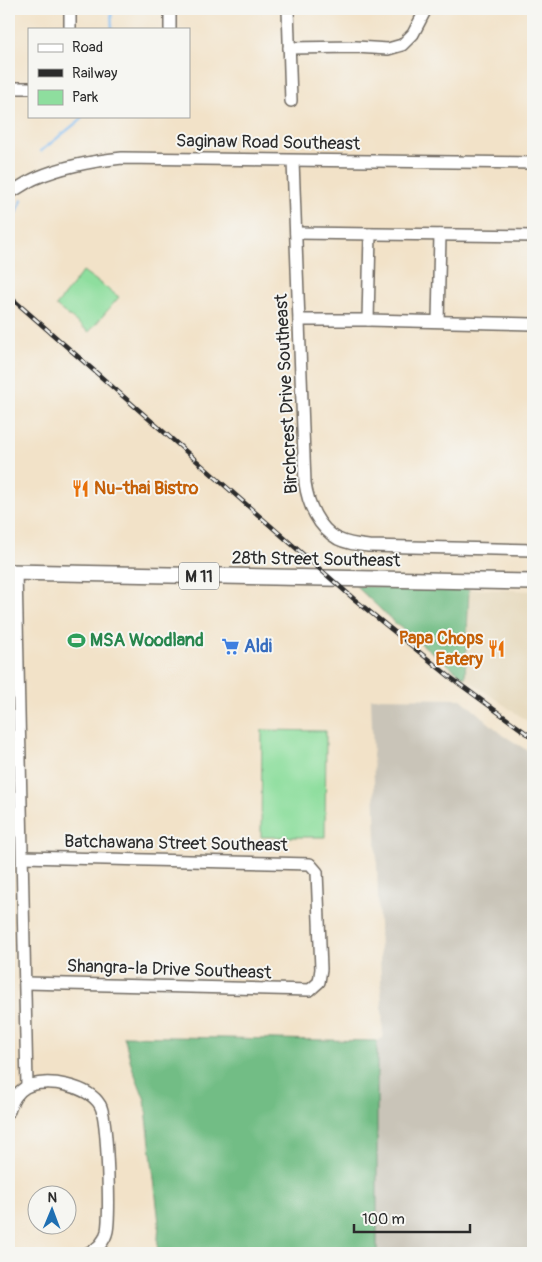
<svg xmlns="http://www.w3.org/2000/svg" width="542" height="1262" font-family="Pangolin,sans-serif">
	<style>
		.built { fill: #e4d6b7 }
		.industrial { fill: #c9c4b8 }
		.green { fill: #8ede9e; stroke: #5c8464 }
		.forest { fill: #72bd85; stroke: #4e7458 }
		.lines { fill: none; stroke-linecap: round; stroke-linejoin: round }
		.stream { stroke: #7fbcf2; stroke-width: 2.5 }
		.minor-casing { stroke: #716b62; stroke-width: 14 }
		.major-casing { stroke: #716b62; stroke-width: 18 }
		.minor { stroke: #fff; stroke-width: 11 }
		.major { stroke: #fff; stroke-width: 15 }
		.rail-casing { stroke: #2b2b2b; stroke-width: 4.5 }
		.rail { stroke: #f6f6f2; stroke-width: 2.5; stroke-dasharray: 8; stroke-linecap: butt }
		.labels { text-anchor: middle; stroke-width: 4; stroke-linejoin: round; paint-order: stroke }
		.shield { fill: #f6f6f2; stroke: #686867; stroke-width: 1 }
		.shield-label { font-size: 16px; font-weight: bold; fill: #2b2b2b }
		.street-label { font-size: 18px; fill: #2b2b2b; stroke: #f6f6f2 }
		.food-label { font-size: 18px; font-weight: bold; fill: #c56008; stroke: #f6f6f2; text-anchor: start }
		.leisure-label { font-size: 18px; font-weight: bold; fill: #27864d; stroke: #f6f6f2; text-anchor: start }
		.shop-label { font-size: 18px; font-weight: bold; fill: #366cbe; stroke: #f6f6f2; text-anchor: start }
	</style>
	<rect width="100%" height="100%" fill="#f6f6f2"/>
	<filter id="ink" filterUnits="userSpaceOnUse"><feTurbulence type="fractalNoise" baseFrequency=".02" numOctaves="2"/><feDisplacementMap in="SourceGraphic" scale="10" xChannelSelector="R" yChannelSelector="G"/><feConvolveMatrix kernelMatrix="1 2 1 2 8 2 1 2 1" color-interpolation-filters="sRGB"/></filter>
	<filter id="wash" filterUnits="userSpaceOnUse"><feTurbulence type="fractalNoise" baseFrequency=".0096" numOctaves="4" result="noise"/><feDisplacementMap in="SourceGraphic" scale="20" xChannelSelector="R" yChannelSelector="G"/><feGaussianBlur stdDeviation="1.12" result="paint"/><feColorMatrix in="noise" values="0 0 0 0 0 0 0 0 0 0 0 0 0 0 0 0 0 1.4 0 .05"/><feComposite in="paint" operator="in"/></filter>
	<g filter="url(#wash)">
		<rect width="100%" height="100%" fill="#f2e2c8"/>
		<path class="built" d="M469 589 533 591V725L465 678Z"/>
		<path class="industrial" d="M371 698 461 699 503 735 533 754V1253H377V1041L383 1038Z"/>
		<g class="green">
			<path d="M83 271 119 297 89 332 56 306Z"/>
			<path d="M262 730 326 731 325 837H261Z"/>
		</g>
		<g class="forest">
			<path d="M356 586 469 589 465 678 396 624Z"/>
			<path d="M124 1036 377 1041V1253H157L159 1223 145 1100 132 1067Z"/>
		</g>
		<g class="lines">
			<g class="stream">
				<path d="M111 9 112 29"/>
				<path d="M41 151 80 120 82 116"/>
				<path d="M9 228 22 200"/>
			</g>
		</g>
	</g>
	<g filter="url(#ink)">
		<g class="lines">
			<defs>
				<g id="minor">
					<path d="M70 9V29"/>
					<path d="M170 9V29"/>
					<path d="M288 9 291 101"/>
					<path d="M289 48 356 47 388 49 402 45 413 34 426 9"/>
					<path d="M9 88H29"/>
					<path d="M293 161 305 483C308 504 318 528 338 539 348 544 359 545 369 546L533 550"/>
					<path d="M9 193C18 189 26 182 36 178 64 166 92 161 122 158L533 163"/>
					<path d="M296 233 533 236"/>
					<path d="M299 320H368L533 324"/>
					<path d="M368 320 370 234"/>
					<path d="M438 321 440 235"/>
					<path d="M16 572 27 1086"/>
					<path d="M23 857 310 864 317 872 321 969 319 982 310 990 26 983"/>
					<path d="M9 1111C12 1101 17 1092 26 1087 46 1077 89 1086 100 1105 108 1118 110 1214 107 1231 105 1241 97 1250 88 1253"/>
				</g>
				<path id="major" d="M9 572 533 582"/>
			</defs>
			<use href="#minor" class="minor-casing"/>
			<use href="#major" class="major-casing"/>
			<use href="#minor" class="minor"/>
			<use href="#major" class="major"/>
			<defs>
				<path id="rail" d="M9 296 354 599 450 677 533 738"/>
			</defs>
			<use href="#rail" class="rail-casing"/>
			<use href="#rail" class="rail"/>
		</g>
	</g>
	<defs>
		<symbol id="restaurant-bare" viewBox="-9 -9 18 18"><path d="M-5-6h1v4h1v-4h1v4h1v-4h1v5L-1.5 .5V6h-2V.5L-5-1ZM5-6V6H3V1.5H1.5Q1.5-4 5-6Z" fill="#e8710a" stroke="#f6f6f2" stroke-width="2.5" paint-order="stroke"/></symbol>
		<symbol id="stadium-bare" viewBox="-9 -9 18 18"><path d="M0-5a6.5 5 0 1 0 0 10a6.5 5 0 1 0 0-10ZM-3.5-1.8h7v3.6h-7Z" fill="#2e9e5b" stroke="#f6f6f2" stroke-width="2.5" paint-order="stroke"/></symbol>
		<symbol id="supermarket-bare" viewBox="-9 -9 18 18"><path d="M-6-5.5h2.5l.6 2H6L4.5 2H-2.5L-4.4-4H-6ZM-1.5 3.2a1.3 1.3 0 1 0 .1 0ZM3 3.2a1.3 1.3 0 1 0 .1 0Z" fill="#3f7fe0" stroke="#f6f6f2" stroke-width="2.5" paint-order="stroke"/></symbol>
	</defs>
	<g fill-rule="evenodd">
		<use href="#restaurant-bare" x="68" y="476" width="25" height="25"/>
		<use href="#stadium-bare" x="64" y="628" width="25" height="25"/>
		<use href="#supermarket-bare" x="218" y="634" width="25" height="25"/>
		<use href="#restaurant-bare" x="484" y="636" width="25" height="25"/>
	</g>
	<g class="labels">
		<rect class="shield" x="179" y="562.5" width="40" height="27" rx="4"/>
		<g class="shield-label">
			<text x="199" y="582">M 11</text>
		</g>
		<g class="street-label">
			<text transform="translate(268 142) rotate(1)" y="6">Saginaw Road Southeast</text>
			<text transform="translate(286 394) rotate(-93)" y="6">Birchcrest Drive Southeast</text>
			<text transform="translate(316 559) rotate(1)" y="6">28th Street Southeast</text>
			<text transform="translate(176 843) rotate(1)" y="6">Batchawana Street Southeast</text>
			<text transform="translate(169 969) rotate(2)" y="6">Shangra-la Drive Southeast</text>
		</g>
		<g class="food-label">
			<text x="94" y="494">Nu-thai Bistro</text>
			<text x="483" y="644" text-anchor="end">Papa Chops<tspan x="483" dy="21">Eatery</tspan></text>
		</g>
		<g class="leisure-label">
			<text x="90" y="646">MSA Woodland</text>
		</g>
		<g class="shop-label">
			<text x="244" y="652">Aldi</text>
		</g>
	</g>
	<rect width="542" height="1262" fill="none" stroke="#f6f6f2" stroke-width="30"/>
	<rect x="28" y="28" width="162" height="90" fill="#f6f6f2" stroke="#a5a5a2"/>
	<rect x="38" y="44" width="25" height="8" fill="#ffffff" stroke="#a5a5a2"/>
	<text x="72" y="52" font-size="15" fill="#2b2b2b">Road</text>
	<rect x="38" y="69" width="25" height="8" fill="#2b2b2b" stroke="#a5a5a2"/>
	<text x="72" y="78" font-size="15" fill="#2b2b2b">Railway</text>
	<rect x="38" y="90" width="25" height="15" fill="#8ede9e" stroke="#a5a5a2"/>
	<text x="72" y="102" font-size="15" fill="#2b2b2b">Park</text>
	<g transform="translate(52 1210) rotate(1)"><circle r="24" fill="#f6f6f2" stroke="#a5a5a2"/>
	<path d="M0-4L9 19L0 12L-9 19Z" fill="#1f6fb2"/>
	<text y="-8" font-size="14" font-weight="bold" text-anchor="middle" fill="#2b2b2b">N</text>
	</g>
	<path d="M354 1224v8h116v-8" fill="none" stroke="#2b2b2b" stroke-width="2.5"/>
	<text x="362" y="1224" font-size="15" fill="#2b2b2b" stroke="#f6f6f2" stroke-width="4" paint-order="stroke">100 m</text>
</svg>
